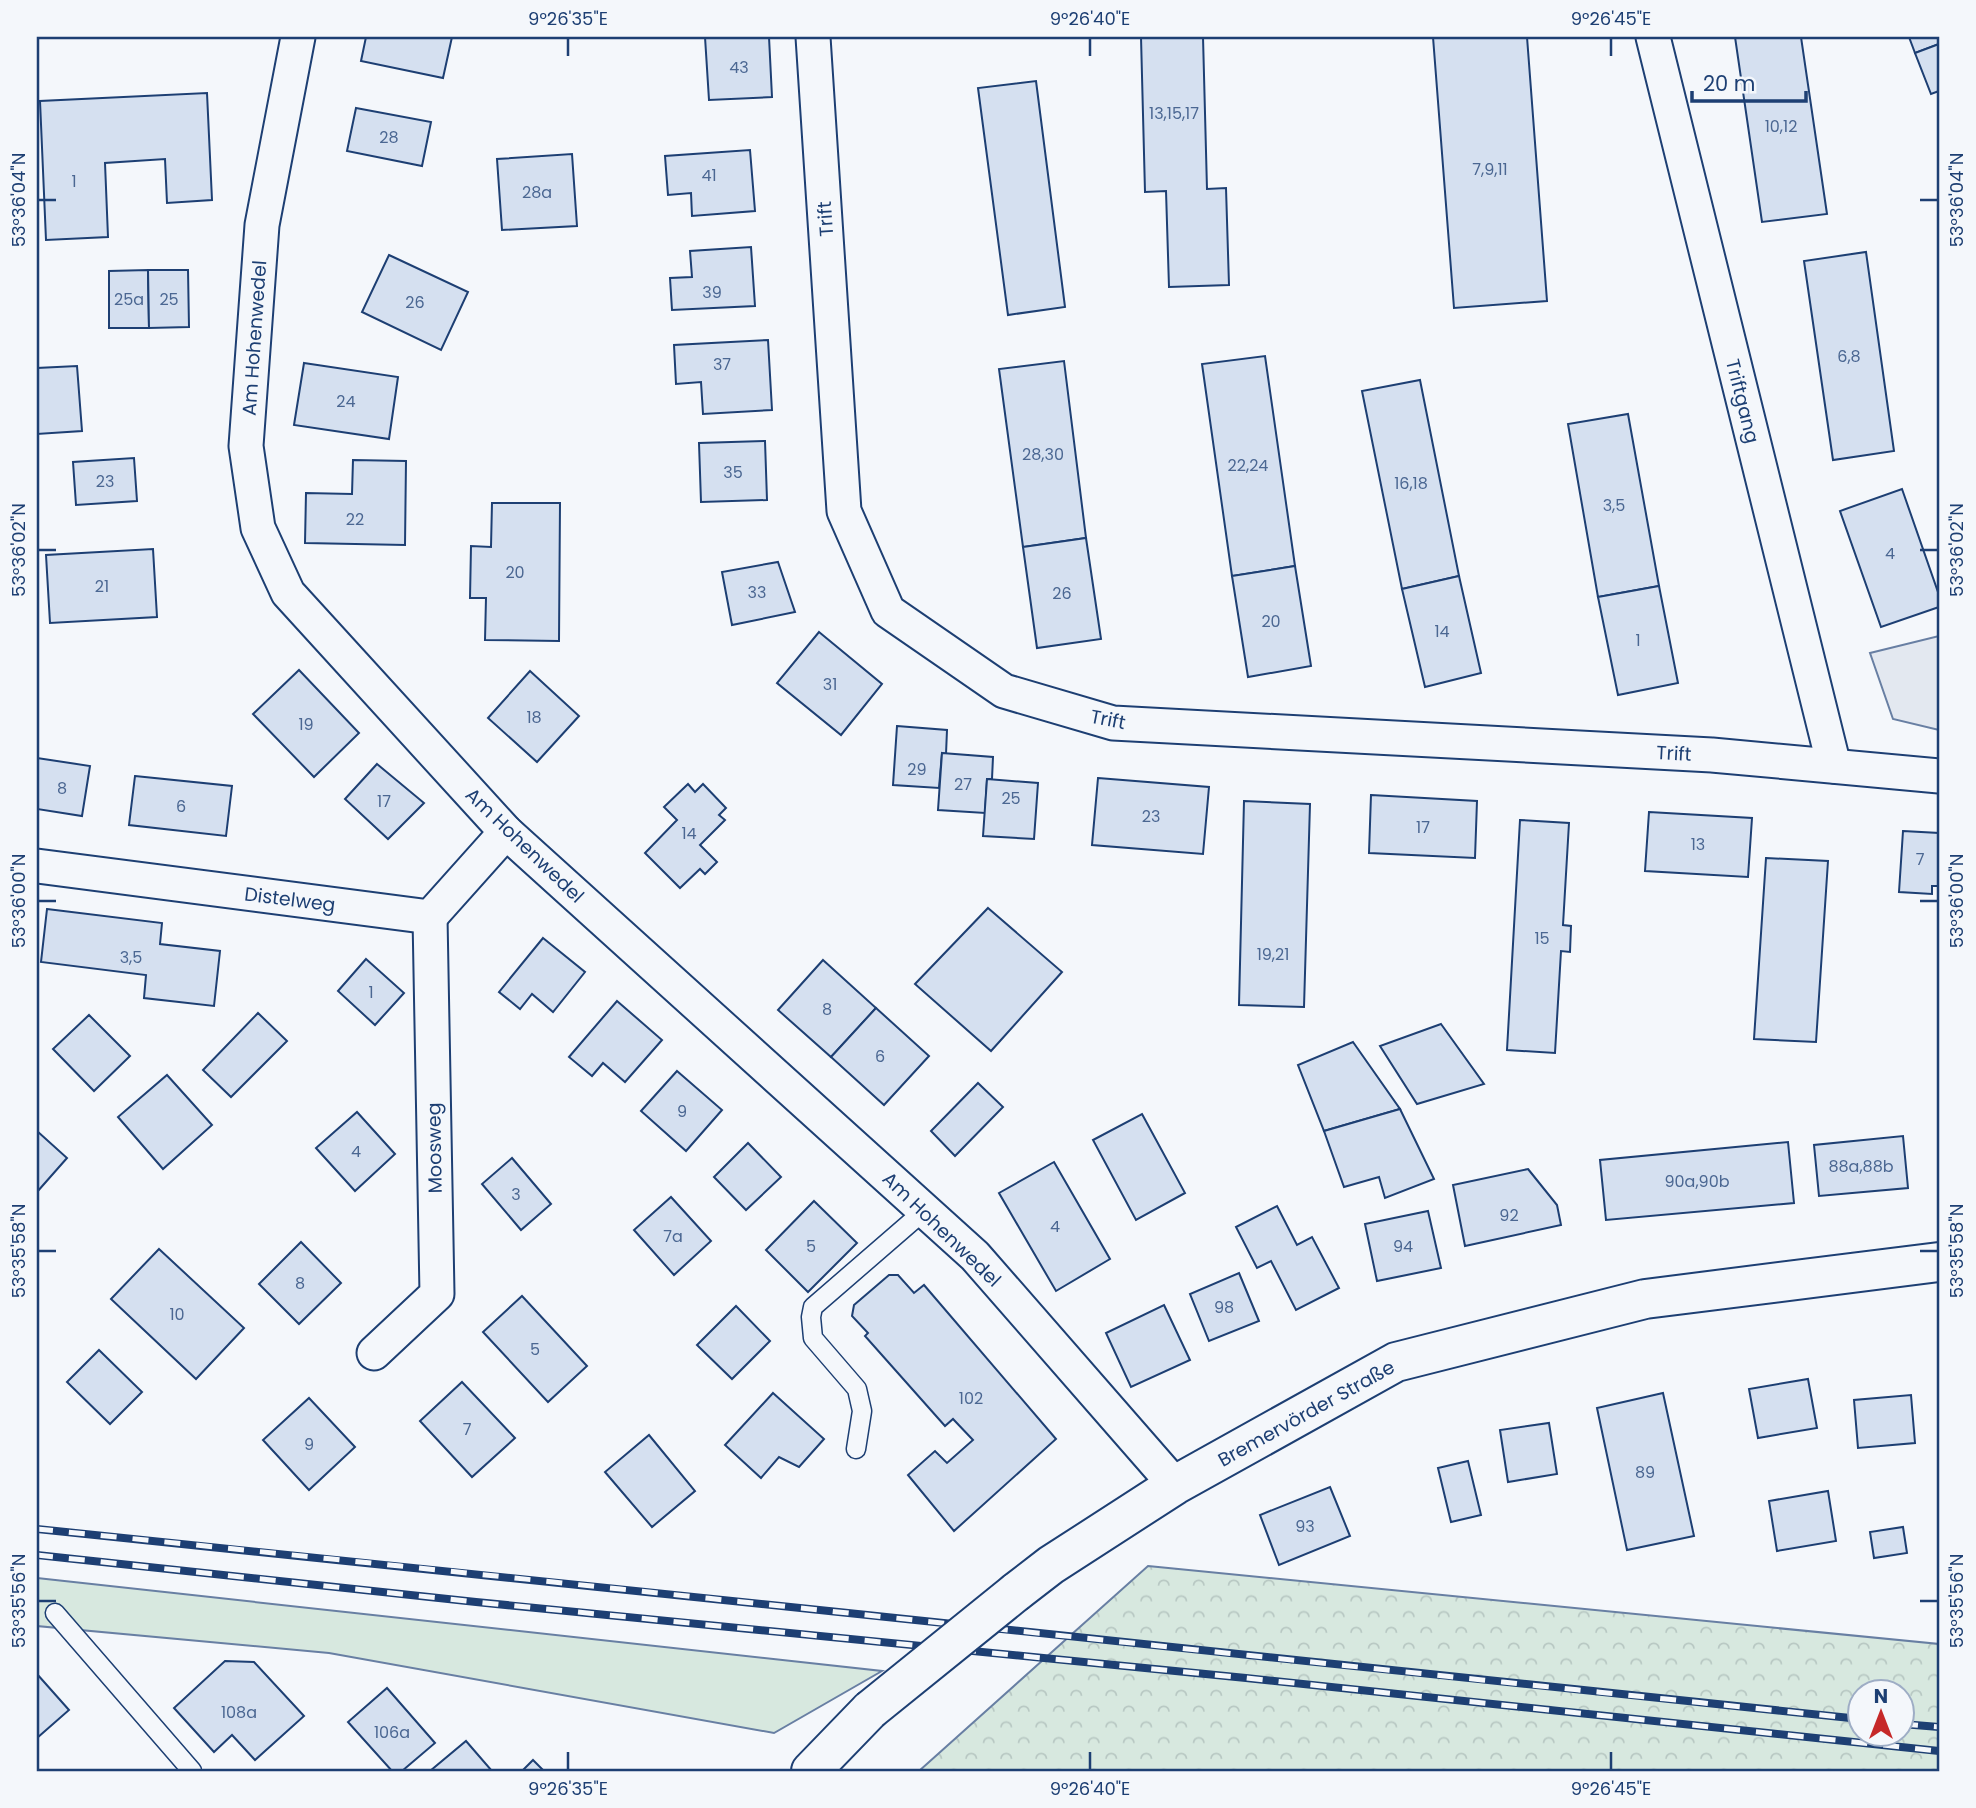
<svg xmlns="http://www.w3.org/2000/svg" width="1976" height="1808" font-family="Poppins,sans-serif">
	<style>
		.green { fill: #d7e8df; stroke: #687fa3; stroke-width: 2 }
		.forest { fill: url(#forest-crowns); stroke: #687fa3; stroke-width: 2; fill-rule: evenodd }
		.parking { fill: #e3e8f0; stroke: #687fa3; stroke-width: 2 }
		.building { fill: #d5e0f0; stroke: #1d3f73; stroke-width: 2 }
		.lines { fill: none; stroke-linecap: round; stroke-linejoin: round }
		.service-casing { stroke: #1d3f73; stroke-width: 21 }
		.minor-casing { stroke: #1d3f73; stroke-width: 37 }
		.secondary-casing { stroke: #1d3f73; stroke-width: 42 }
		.service { stroke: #f4f7fb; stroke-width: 18 }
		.minor { stroke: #f4f7fb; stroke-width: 33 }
		.secondary { stroke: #f4f7fb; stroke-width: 38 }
		.rail-casing { stroke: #1d3f73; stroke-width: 8 }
		.rail { stroke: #f4f7fb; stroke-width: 5; stroke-dasharray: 16; stroke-linecap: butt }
		.secondary-bridge-casing { stroke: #1d3f73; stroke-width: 42; stroke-linecap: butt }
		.secondary-bridge { stroke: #f4f7fb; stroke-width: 38 }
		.ticks { fill: none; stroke: #1d3f73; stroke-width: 2.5 }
		.labels { text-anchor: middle; stroke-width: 5; stroke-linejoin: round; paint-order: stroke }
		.number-label { font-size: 16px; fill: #4b6792 }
		.street-label { font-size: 19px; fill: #1d3f73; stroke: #f4f7fb }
		.neatline { fill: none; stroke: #1d3f73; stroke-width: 2.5 }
		.ticks-label { font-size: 18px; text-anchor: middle; fill: #1d3f73 }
	</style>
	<defs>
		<pattern id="forest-crowns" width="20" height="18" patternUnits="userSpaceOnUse" patternTransform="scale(1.75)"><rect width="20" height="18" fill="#d7e8df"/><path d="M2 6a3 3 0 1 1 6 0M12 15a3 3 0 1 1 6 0" fill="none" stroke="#b8c8c3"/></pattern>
	</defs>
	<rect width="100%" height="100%" fill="#f4f7fb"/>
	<path class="green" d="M37 1578 882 1671 774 1733 329 1653 37 1626Z"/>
	<path class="forest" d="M1148 1566 1939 1644V1771H919ZM1860 1692H1902V1734H1860Z"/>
	<path class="parking" d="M1939 636V730L1893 719 1870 653Z"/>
	<g class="building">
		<path d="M366 37H452L443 78 361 61Z"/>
		<path d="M705 37H769L772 97 709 100Z"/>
		<path d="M1141 37H1203L1207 189 1226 188 1229 285 1169 287 1166 191 1145 192Z"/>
		<path d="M1433 37H1527L1547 301 1454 308Z"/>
		<path d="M1735 37H1801L1827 214 1762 222Z"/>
		<path d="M1909 37H1939V44L1915 53Z"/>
		<path d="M1939 44V91L1931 94 1915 53Z"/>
		<path d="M1036 81 1065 307 1008 315 978 88Z"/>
		<path d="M207 93 212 200 167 203 165 159 105 163 108 237 46 240 40 101Z"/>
		<path d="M356 108 431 122 422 166 347 151Z"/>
		<path d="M750 150 755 211 692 216 691 193 668 195 665 156Z"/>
		<path d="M572 154 577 226 502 230 497 159Z"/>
		<path d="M751 247 755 306 672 310 670 278 692 277 690 251Z"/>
		<path d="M1866 252 1894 451 1833 460 1804 261Z"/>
		<path d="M389 255 468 292 441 350 362 312Z"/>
		<path d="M148 270 149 328H109V271Z"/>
		<path d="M148 270H188L189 327 149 328Z"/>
		<path d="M768 340 772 410 703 414 701 382 676 384 674 345Z"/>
		<path d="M1265 356 1295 566 1232 576 1202 364Z"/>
		<path d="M1064 361 1086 538 1023 547 999 369Z"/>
		<path d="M304 363 398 377 389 439 294 425Z"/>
		<path d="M77 366 82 431 37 434V368Z"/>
		<path d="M1420 380 1459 576 1402 589 1362 391Z"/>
		<path d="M1628 414 1659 586 1598 597 1568 424Z"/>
		<path d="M765 441 767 500 701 502 699 443Z"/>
		<path d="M134 458 137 501 76 505 73 462Z"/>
		<path d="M353 460 406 461 405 545 305 543 306 493 352 494Z"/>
		<path d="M1902 489 1939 595V607L1881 627 1840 511Z"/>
		<path d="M492 503H560L559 641 485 640 486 598H470L471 546 491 547Z"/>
		<path d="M1086 538 1101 639 1037 648 1023 547Z"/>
		<path d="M153 549 157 617 50 623 46 555Z"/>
		<path d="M778 562 795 612 732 625 722 572Z"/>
		<path d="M1295 566 1311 666 1248 677 1232 576Z"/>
		<path d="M1459 576 1481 673 1425 687 1402 589Z"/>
		<path d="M1659 586 1678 683 1618 695 1598 597Z"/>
		<path d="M819 632 882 684 841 735 777 683Z"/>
		<path d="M299 670 359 733 314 777 253 714Z"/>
		<path d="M530 671 579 716 537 762 488 718Z"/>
		<path d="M897 726 947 730 946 754 942 753 939 788 893 785Z"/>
		<path d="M942 753 993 757 992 779H987L985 813 938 810Z"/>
		<path d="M37 758 90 766 82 816 37 809Z"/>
		<path d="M377 764 424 803 388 839 345 799Z"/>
		<path d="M135 776 232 786 226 836 129 825Z"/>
		<path d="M1098 778 1209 787 1203 854 1092 845Z"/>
		<path d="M987 779 1038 783 1034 839 983 836Z"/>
		<path d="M688 784 695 792 703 784 726 808 719 815 725 820 700 845 717 862 705 874 700 869 680 888 645 853 677 820 664 807Z"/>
		<path d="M1371 795 1477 801 1475 858 1369 853Z"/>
		<path d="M1244 801 1310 804 1304 1007 1239 1005Z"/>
		<path d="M1649 812 1752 818 1748 877 1645 871Z"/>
		<path d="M1520 820 1569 823 1563 925 1571 926 1570 952 1561 951 1555 1053 1507 1050Z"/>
		<path d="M1903 831 1939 833V886H1932V894L1899 892Z"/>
		<path d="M1766 858 1828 861 1816 1042 1754 1039Z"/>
		<path d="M988 908 1062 972 991 1051 915 984Z"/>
		<path d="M47 909 162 923 160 944 220 951 214 1006 144 998 146 975 41 962Z"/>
		<path d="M543 938 585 972 553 1012 532 994 520 1009 499 992Z"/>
		<path d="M366 959 404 993 375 1025 338 991Z"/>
		<path d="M823 960 876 1008 831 1057 778 1010Z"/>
		<path d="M617 1001 662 1040 625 1082 603 1063 592 1076 569 1057Z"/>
		<path d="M876 1008 929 1056 884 1105 831 1057Z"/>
		<path d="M258 1013 287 1041 231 1097 203 1070Z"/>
		<path d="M89 1015 130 1056 94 1091 53 1049Z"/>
		<path d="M1441 1024 1484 1084 1417 1104 1380 1046Z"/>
		<path d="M1353 1042 1400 1109 1324 1131 1298 1065Z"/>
		<path d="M677 1071 722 1110 686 1151 641 1111Z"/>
		<path d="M167 1075 212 1125 163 1169 118 1117Z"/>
		<path d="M978 1083 1003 1107 955 1156 931 1131Z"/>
		<path d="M1400 1109 1434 1179 1385 1198 1379 1177 1344 1187 1324 1131Z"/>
		<path d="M357 1112 395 1154 355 1191 316 1148Z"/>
		<path d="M1142 1114 1185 1193 1136 1220 1093 1140Z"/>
		<path d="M37 1131 67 1158 37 1192Z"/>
		<path d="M1903 1136 1908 1188 1819 1196 1814 1145Z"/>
		<path d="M1788 1142 1794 1203 1606 1220 1600 1160Z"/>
		<path d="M748 1143 781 1177 746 1210 714 1177Z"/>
		<path d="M512 1158 551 1204 521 1230 482 1184Z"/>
		<path d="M1054 1162 1110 1259 1056 1291 999 1193Z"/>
		<path d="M1528 1169 1557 1205 1561 1225 1465 1246 1453 1185Z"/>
		<path d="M671 1197 711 1241 674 1275 634 1230Z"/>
		<path d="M814 1201 857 1243 808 1292 766 1250Z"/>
		<path d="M1277 1206 1297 1245 1312 1237 1339 1288 1296 1310 1271 1261 1257 1268 1236 1227Z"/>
		<path d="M1428 1211 1441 1268 1377 1281 1365 1224Z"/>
		<path d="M301 1242 341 1283 299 1324 259 1284Z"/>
		<path d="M159 1249 244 1328 196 1379 111 1299Z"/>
		<path d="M1239 1273 1259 1321 1209 1341 1190 1294Z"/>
		<path d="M889 1275H898L914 1293 924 1285 1056 1439 954 1531 908 1475 935 1451 947 1463 973 1440 953 1419 945 1426 865 1336 868 1333 852 1316 854 1305Z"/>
		<path d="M522 1296 587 1366 548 1402 483 1332Z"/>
		<path d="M1164 1305 1190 1360 1131 1387 1106 1333Z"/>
		<path d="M736 1306 770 1341 732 1379 697 1345Z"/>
		<path d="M99 1350 142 1392 110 1424 67 1382Z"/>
		<path d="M1808 1379 1817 1428 1758 1438 1749 1389Z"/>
		<path d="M462 1382 515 1438 472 1477 420 1421Z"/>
		<path d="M773 1393 824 1439 799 1467 779 1457 761 1478 725 1445Z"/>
		<path d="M1663 1393 1694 1536 1627 1550 1597 1408Z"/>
		<path d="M1911 1395 1915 1443 1858 1448 1854 1400Z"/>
		<path d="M309 1398 355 1447 309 1490 263 1440Z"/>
		<path d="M1549 1423 1557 1474 1508 1482 1500 1430Z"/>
		<path d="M649 1435 695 1491 652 1527 605 1472Z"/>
		<path d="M1468 1461 1481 1515 1451 1522 1438 1468Z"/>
		<path d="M1330 1487 1350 1536 1279 1565 1260 1515Z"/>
		<path d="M1828 1491 1836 1541 1777 1551 1769 1501Z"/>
		<path d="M1903 1527 1907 1553 1874 1558 1870 1532Z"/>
		<path d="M225 1661 254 1662 304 1716 255 1760 232 1735 214 1752 174 1708Z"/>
		<path d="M37 1674 69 1710 37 1738Z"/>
		<path d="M387 1688 435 1743 402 1771H392L348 1722Z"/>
		<path d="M466 1741 492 1771H430Z"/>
		<path d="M533 1760 544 1771H522Z"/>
	</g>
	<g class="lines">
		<defs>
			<g id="service">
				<path d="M856 1449 862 1411 857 1389 813 1338 811 1317 813 1307 925 1210"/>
				<path d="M55 1613 192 1771"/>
			</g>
			<g id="minor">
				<path d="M298 37 262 225 246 446 258 528 288 593 506 832 975 1256 1175 1485"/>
				<path d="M813 37 844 511 888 611 1004 691 1113 723 1712 755 1939 776"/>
				<path d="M1653 37 1834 766"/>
				<path d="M37 866 430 917 506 832"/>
				<path d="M374 1353 437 1294 430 917"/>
			</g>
			<g id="secondary">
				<path d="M1016 1592 1051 1565 1175 1485 1396 1362 1645 1299 1939 1262"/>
				<path d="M811 1771 870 1710"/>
			</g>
		</defs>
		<use href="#service" class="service-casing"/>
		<use href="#minor" class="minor-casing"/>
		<use href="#secondary" class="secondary-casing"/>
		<use href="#service" class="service"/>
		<use href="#minor" class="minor"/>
		<use href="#secondary" class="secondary"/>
		<defs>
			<g id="rail">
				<path d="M37 1529C645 1590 1252 1657 1860 1719"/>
				<path d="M37 1555 476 1602 1246 1678 1939 1751"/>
				<path d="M1902 1724 1939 1727"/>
			</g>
		</defs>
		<use href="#rail" class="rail-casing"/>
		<use href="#rail" class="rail"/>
		<defs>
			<path id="secondary-bridge" d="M870 1710 1016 1592"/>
		</defs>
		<use href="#secondary-bridge" class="secondary-bridge-casing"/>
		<use href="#secondary-bridge" class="secondary-bridge"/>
	</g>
	<path class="ticks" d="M568 38V56M1090 38V56M1611 38V56M38 200H56M1920 200H1938M38 550H56M1920 550H1938M38 901H56M1920 901H1938M38 1251H56M1920 1251H1938M38 1601H56M1920 1601H1938M568 1752V1770M1090 1752V1770M1611 1752V1770"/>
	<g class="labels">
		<g class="number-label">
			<text x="739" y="73">43</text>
			<text x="1174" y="119">13,15,17</text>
			<text x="1781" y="132">10,12</text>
			<text x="389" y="143">28</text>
			<text x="1490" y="175">7,9,11</text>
			<text x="709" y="181">41</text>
			<text x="74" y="187">1</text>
			<text x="537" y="198">28a</text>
			<text x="712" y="298">39</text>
			<text x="129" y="305">25a</text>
			<text x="169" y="305">25</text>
			<text x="415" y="308">26</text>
			<text x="1849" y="362">6,8</text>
			<text x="722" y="370">37</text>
			<text x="346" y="407">24</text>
			<text x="1043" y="460">28,30</text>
			<text x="1248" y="471">22,24</text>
			<text x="733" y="478">35</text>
			<text x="105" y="487">23</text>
			<text x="1411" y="489">16,18</text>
			<text x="1614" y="511">3,5</text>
			<text x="355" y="525">22</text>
			<text x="1890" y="559">4</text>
			<text x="515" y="578">20</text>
			<text x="102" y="592">21</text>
			<text x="757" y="598">33</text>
			<text x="1062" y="599">26</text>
			<text x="1271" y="627">20</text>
			<text x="1442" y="637">14</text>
			<text x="1638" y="646">1</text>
			<text x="830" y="690">31</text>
			<text x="534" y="723">18</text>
			<text x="306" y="730">19</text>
			<text x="917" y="775">29</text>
			<text x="963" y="790">27</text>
			<text x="62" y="794">8</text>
			<text x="1011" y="804">25</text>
			<text x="384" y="807">17</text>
			<text x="181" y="812">6</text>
			<text x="1151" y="822">23</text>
			<text x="1423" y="833">17</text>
			<text x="689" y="839">14</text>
			<text x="1698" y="850">13</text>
			<text x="1920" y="865">7</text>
			<text x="1542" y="944">15</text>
			<text x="1273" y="960">19,21</text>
			<text x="131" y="963">3,5</text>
			<text x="371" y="998">1</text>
			<text x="827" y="1015">8</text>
			<text x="880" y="1062">6</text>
			<text x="682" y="1117">9</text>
			<text x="356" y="1157">4</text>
			<text x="1861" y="1172">88a,88b</text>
			<text x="1697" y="1187">90a,90b</text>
			<text x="516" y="1200">3</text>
			<text x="1509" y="1221">92</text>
			<text x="1055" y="1232">4</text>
			<text x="673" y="1242">7a</text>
			<text x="811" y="1252">5</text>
			<text x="1403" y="1252">94</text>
			<text x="300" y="1289">8</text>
			<text x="1224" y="1313">98</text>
			<text x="177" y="1320">10</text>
			<text x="535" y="1355">5</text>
			<text x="971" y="1404">102</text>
			<text x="467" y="1435">7</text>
			<text x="309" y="1450">9</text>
			<text x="1645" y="1478">89</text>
			<text x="1305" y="1532">93</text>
			<text x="239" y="1718">108a</text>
			<text x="392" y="1738">106a</text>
		</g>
		<g class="street-label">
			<text transform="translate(825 219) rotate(-94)" y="7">Trift</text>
			<text transform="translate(254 338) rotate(-86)" y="7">Am Hohenwedel</text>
			<text transform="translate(1743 401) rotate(76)" y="7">Triftgang</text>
			<text transform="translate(1108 719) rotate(11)" y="7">Trift</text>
			<text transform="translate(1674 753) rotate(3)" y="7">Trift</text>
			<text transform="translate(525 845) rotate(44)" y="7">Am Hohenwedel</text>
			<text transform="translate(290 899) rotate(7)" y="7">Distelweg</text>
			<text transform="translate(434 1148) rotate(-91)" y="7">Moosweg</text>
			<text transform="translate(942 1229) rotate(44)" y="7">Am Hohenwedel</text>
			<text transform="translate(1306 1413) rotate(-29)" y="7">Bremervörder Straße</text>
		</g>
	</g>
	<rect width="1976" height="1808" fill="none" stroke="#f4f7fb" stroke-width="77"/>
	<g transform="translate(1881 1713)"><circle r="33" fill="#f4f7fb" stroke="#9eadc5" stroke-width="2"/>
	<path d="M0-5L12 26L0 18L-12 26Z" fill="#c62828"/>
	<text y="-10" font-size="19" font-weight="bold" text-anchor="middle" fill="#1d3f73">N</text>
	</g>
	<path d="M1692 91v10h114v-10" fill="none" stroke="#1d3f73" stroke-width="3.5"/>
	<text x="1703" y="91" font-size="21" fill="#1d3f73" stroke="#f4f7fb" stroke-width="5" paint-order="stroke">20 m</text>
	<rect x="38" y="38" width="1900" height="1732" class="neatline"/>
	<g class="ticks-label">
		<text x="568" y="25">9°26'35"E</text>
		<text x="1090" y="25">9°26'40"E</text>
		<text x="1611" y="25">9°26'45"E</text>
		<text transform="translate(19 200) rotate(-90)" y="6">53°36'04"N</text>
		<text transform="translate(1957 200) rotate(-90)" y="6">53°36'04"N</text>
		<text transform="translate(19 550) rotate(-90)" y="6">53°36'02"N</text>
		<text transform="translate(1957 550) rotate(-90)" y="6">53°36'02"N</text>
		<text transform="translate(19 901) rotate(-90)" y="6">53°36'00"N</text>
		<text transform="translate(1957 901) rotate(-90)" y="6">53°36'00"N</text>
		<text transform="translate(19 1251) rotate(-90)" y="6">53°35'58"N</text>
		<text transform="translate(1957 1251) rotate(-90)" y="6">53°35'58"N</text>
		<text transform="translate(19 1601) rotate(-90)" y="6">53°35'56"N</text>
		<text transform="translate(1957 1601) rotate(-90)" y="6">53°35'56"N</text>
		<text x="568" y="1795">9°26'35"E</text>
		<text x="1090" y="1795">9°26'40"E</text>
		<text x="1611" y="1795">9°26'45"E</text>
	</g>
</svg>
